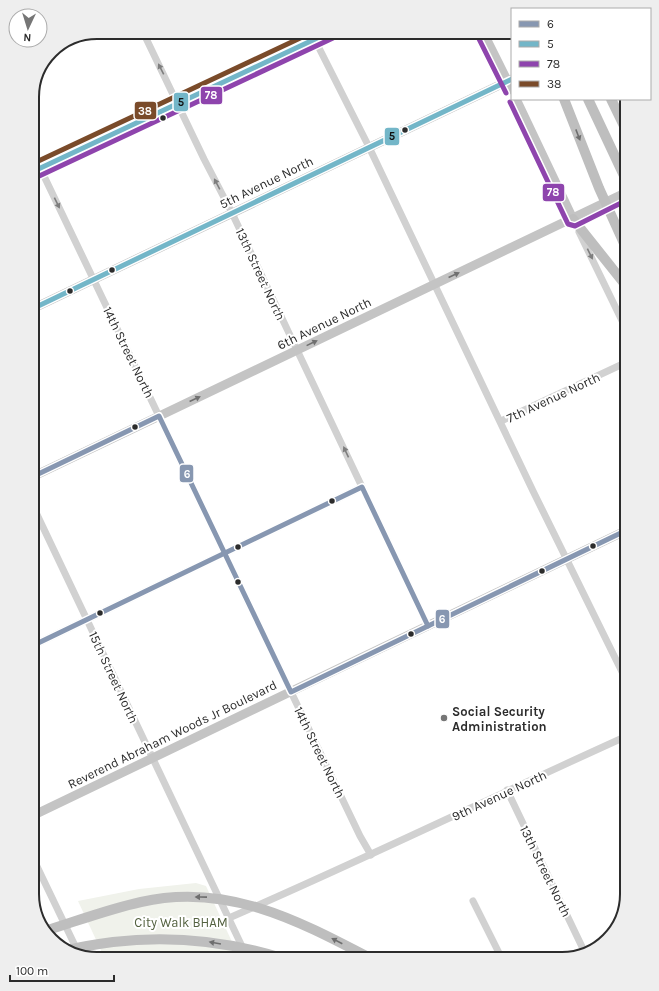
<svg xmlns="http://www.w3.org/2000/svg" width="659" height="991" font-family="Karla,sans-serif">
	<style>
		.green { fill: #f0f2eb }
		.lines { fill: none; stroke-linecap: round; stroke-linejoin: round }
		.minor { stroke: #d1d1d1; stroke-width: 7 }
		.major { stroke: #c4c4c4; stroke-width: 9 }
		.highway { stroke: #bebebe; stroke-width: 10 }
		.bus-1-casing { stroke: #fff; stroke-width: 8 }
		.bus-2-casing { stroke: #fff; stroke-width: 8 }
		.bus-3-casing { stroke: #fff; stroke-width: 8 }
		.bus-4-casing { stroke: #fff; stroke-width: 8 }
		.bus-1 { stroke: #8797b1; stroke-width: 5 }
		.bus-2 { stroke: #73b6c8; stroke-width: 5 }
		.bus-3 { stroke: #8e44ad; stroke-width: 5 }
		.bus-4 { stroke: #7a4b2a; stroke-width: 5 }
		.oneway { fill: #7e7e7e }
		.oneway2 { fill: #6e6e6e }
		.oneway3 { fill: #707070 }
		.bus-dot { fill: #2c2c2c; stroke: #fff; stroke-width: 1.5 }
		.poi-dot { fill: #767676; stroke: #fff; stroke-width: 1.5 }
		.labels { text-anchor: middle; stroke-width: 4; stroke-linejoin: round; paint-order: stroke }
		.street-label { font-size: 13px; fill: #2c2c2c; stroke: #fff }
		.poi-label { font-size: 13px; font-weight: bold; fill: #2c2c2c; stroke: #fff; text-anchor: start }
		.park-label { font-size: 13px; fill: #546240; stroke: #fff }
		.rim { fill: none; stroke: #2c2c2c; stroke-width: 2 }
		.line-badge { stroke: #fff; stroke-width: 1.5 }
		.badge-label { font-size: 11px; text-anchor: middle; font-weight: bold; fill: #fff }
		.pale-badge-label { font-size: 11px; text-anchor: middle; font-weight: bold; fill: #111 }
	</style>
	<rect width="100%" height="100%" fill="#fff"/>
	<path class="green" d="M196 883 206 886 240 959H105L78 901 139 889Z"/>
	<g class="lines">
		<g class="minor">
			<path d="M143 32 204 159 232 213 428 626"/>
			<path d="M32 151 360 836 371 855"/>
			<path d="M32 172 315 40 369 147 533 491 627 682"/>
			<path d="M579 232 627 331"/>
			<path d="M501 421 627 362"/>
			<path d="M32 504 248 959"/>
			<path d="M32 646 362 487"/>
			<path d="M507 790 585 953"/>
			<path d="M32 856 79 954"/>
			<path d="M473 901 502 959"/>
			<path d="M229 918C363 860 494 796 627 736"/>
		</g>
		<g class="major">
			<path d="M312 32 315 40 330 32"/>
			<path d="M483 32 512 90"/>
			<path d="M516 99 573 219"/>
			<path d="M32 309 512 79"/>
			<path d="M32 477 627 192"/>
			<path d="M32 816 627 530"/>
		</g>
		<g class="highway">
			<path d="M564 99 599 188 627 250"/>
			<path d="M588 99 627 182"/>
			<path d="M611 99 627 132"/>
			<path d="M573 219 627 287"/>
			<path d="M45 931C77 921 109 909 141 902 227 882 299 921 372 959"/>
			<path d="M68 950C83 946 98 944 113 942 172 935 228 941 285 959"/>
		</g>
		<defs>
			<g id="bus-1">
				<path d="M32 477 159 416 291 692 627 530"/>
				<path d="M32 646 362 487 428 626"/>
			</g>
			<g id="bus-2">
				<path d="M32 172 330 32"/>
				<path d="M32 309 512 79"/>
			</g>
			<g id="bus-3">
				<path d="M477 35 506 93"/>
				<path d="M510 102 568 224 575 226 627 200"/>
				<path d="M35 178 333 38"/>
			</g>
			<path id="bus-4" d="M32 164 313 32"/>
		</defs>
		<use href="#bus-1" class="bus-1-casing"/>
		<use href="#bus-2" class="bus-2-casing"/>
		<use href="#bus-3" class="bus-3-casing"/>
		<use href="#bus-4" class="bus-4-casing"/>
		<use href="#bus-1" class="bus-1"/>
		<use href="#bus-2" class="bus-2"/>
		<use href="#bus-3" class="bus-3"/>
		<use href="#bus-4" class="bus-4"/>
	</g>
	<defs><path id="oneway-solid" d="M-6-.8H1V-3.2L6.5 0L1 3.2V.8H-6Z"/></defs>
	<g class="oneway">
		<use href="#oneway-solid" transform="translate(161 69) rotate(-117)"/>
		<use href="#oneway-solid" transform="translate(217 184) rotate(-118)"/>
		<use href="#oneway-solid" transform="translate(57 203) rotate(64)"/>
		<use href="#oneway-solid" transform="translate(590 254) rotate(64)"/>
		<use href="#oneway-solid" transform="translate(346 452) rotate(-115)"/>
	</g>
	<g class="oneway2">
		<use href="#oneway-solid" transform="translate(578 135) rotate(69)"/>
		<use href="#oneway-solid" transform="translate(201 897) rotate(-179)"/>
		<use href="#oneway-solid" transform="translate(337 941) rotate(-153)"/>
		<use href="#oneway-solid" transform="translate(215 943) rotate(-170)"/>
	</g>
	<g class="oneway3">
		<use href="#oneway-solid" transform="translate(454 275) rotate(-25)"/>
		<use href="#oneway-solid" transform="translate(312 343) rotate(-26)"/>
		<use href="#oneway-solid" transform="translate(195 399) rotate(-25)"/>
	</g>
	<g class="bus-dot">
		<circle cx="163" cy="118" r="3.5"/>
		<circle cx="405" cy="130" r="3.5"/>
		<circle cx="112" cy="270" r="3.5"/>
		<circle cx="70" cy="291" r="3.5"/>
		<circle cx="135" cy="427" r="3.5"/>
		<circle cx="332" cy="501" r="3.5"/>
		<circle cx="593" cy="546" r="3.5"/>
		<circle cx="238" cy="547" r="3.5"/>
		<circle cx="542" cy="571" r="3.5"/>
		<circle cx="238" cy="582" r="3.5"/>
		<circle cx="100" cy="613" r="3.5"/>
		<circle cx="411" cy="634" r="3.5"/>
	</g>
	<circle class="poi-dot" cx="444" cy="718" r="4"/>
	<g class="labels">
		<g class="street-label">
			<text transform="translate(266 182) rotate(-26)" y="5">5th Avenue North</text>
			<text transform="translate(261 274) rotate(65)" y="5">13th Street North</text>
			<text transform="translate(324 323) rotate(-26)" y="5">6th Avenue North</text>
			<text transform="translate(129 352) rotate(64)" y="5">14th Street North</text>
			<text transform="translate(553 397) rotate(-25)" y="5">7th Avenue North</text>
			<text transform="translate(114 677) rotate(65)" y="5">15th Street North</text>
			<text transform="translate(172 734) rotate(-26)" y="5">Reverend Abraham Woods Jr Boulevard</text>
			<text transform="translate(320 752) rotate(64)" y="5">14th Street North</text>
			<text transform="translate(499 795) rotate(-25)" y="5">9th Avenue North</text>
			<text transform="translate(546 871) rotate(64)" y="5">13th Street North</text>
		</g>
		<g class="poi-label">
			<text x="452" y="716">Social Security<tspan x="452" dy="15">Administration</tspan></text>
		</g>
		<g class="park-label">
			<text x="181" y="927">City Walk BHAM</text>
		</g>
	</g>
	<path d="M0 0H659V991H0ZM97 39H562A58 58 0 0 1 620 97V894A58 58 0 0 1 562 952H97A58 58 0 0 1 39 894V97A58 58 0 0 1 97 39Z" fill="#eee" fill-rule="evenodd"/>
	<path class="rim" d="M97 39H562A58 58 0 0 1 620 97V894A58 58 0 0 1 562 952H97A58 58 0 0 1 39 894V97A58 58 0 0 1 97 39Z"/>
	<g class="line-badge">
		<rect x="200" y="86" width="23" height="19" rx="4" fill="#8e44ad"/>
		<rect x="173" y="92" width="16" height="20" rx="4" fill="#73b6c8"/>
		<rect x="134" y="101" width="23" height="19" rx="4" fill="#7a4b2a"/>
		<rect x="384" y="127" width="16" height="19" rx="4" fill="#73b6c8"/>
		<rect x="542" y="183" width="23" height="19" rx="4" fill="#8e44ad"/>
		<rect x="179" y="464" width="15" height="19" rx="4" fill="#8797b1"/>
		<rect x="435" y="609" width="15" height="20" rx="4" fill="#8797b1"/>
	</g>
	<g class="badge-label">
		<text x="211" y="99">78</text>
		<text x="145" y="115">38</text>
		<text x="553" y="196">78</text>
		<text x="187" y="478">6</text>
		<text x="442" y="623">6</text>
	</g>
	<g class="pale-badge-label">
		<text x="181" y="106">5</text>
		<text x="392" y="140">5</text>
	</g>
	<rect x="511" y="8" width="140" height="92" fill="#ffffff" stroke="#ababab"/>
	<rect x="519" y="21" width="20" height="6" fill="#8797b1" stroke="#ababab"/>
	<text x="547" y="28" font-size="12" fill="#2c2c2c">6</text>
	<rect x="519" y="41" width="20" height="6" fill="#73b6c8" stroke="#ababab"/>
	<text x="547" y="48" font-size="12" fill="#2c2c2c">5</text>
	<rect x="519" y="61" width="20" height="6" fill="#8e44ad" stroke="#ababab"/>
	<text x="547" y="68" font-size="12" fill="#2c2c2c">78</text>
	<rect x="519" y="81" width="20" height="6" fill="#7a4b2a" stroke="#ababab"/>
	<text x="547" y="88" font-size="12" fill="#2c2c2c">38</text>
	<g transform="translate(28 28) rotate(184)"><circle r="19" fill="#ffffff" stroke="#ababab"/>
	<path d="M0-3L7 15L0 10L-7 15Z" fill="#767676"/>
	<text y="-6" font-size="11" font-weight="bold" text-anchor="middle" fill="#2c2c2c">N</text>
	</g>
	<path d="M10 975v6h104v-6" fill="none" stroke="#2c2c2c" stroke-width="2"/>
	<text x="16" y="975" font-size="12" fill="#2c2c2c" stroke="#ffffff" stroke-width="3" paint-order="stroke">100 m</text>
</svg>
